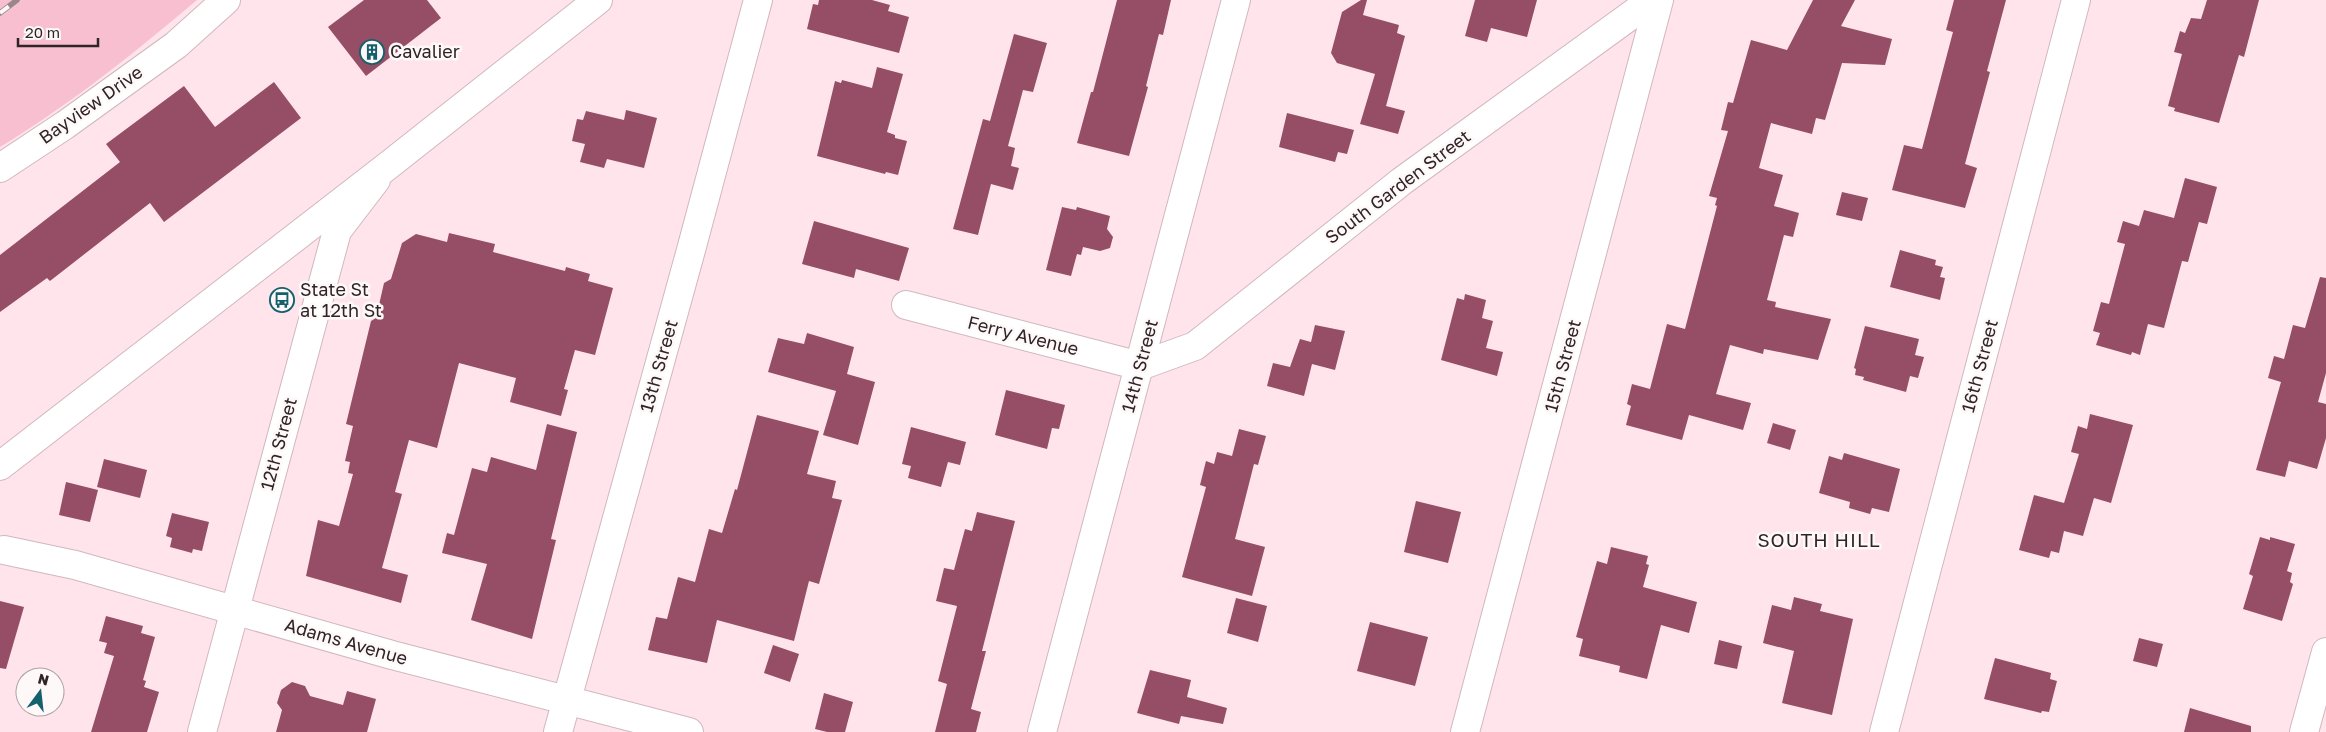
<svg xmlns="http://www.w3.org/2000/svg" width="2326" height="732" font-family="'Golos Text',sans-serif">
	<style>
		.green { fill: #f7bfcf }
		.building { fill: #954e65 }
		.lines { fill: none; stroke-linecap: round; stroke-linejoin: round }
		.minor-casing { stroke: #d1b7be; stroke-width: 30 }
		.tertiary-casing { stroke: #d1b7be; stroke-width: 30 }
		.secondary-casing { stroke: #d1b7be; stroke-width: 30 }
		.minor { stroke: #fff; stroke-width: 28 }
		.tertiary { stroke: #fff; stroke-width: 28 }
		.secondary { stroke: #fff; stroke-width: 28 }
		.rail-casing { stroke: #99878b; stroke-width: 5.5 }
		.rail { stroke: #fef8f9; stroke-width: 4; stroke-dasharray: 11; stroke-linecap: butt }
		.labels { text-anchor: middle; stroke-width: 5; stroke-linejoin: round; paint-order: stroke }
		.poi-label { font-size: 18px; fill: #2f2528; stroke: #fef8f9; text-anchor: start }
		.street-label { font-size: 18px; fill: #2f2528; stroke: #fef8f9 }
		.neighbourhood-label { font-size: 19px; letter-spacing: 1px; fill: #2f2528; stroke: #fef8f9 }
	</style>
	<rect width="100%" height="100%" fill="#ffe5eb"/>
	<path class="green" d="M0 0H197C133 54 72 103 0 147Z"/>
	<g class="building">
		<path d="M364 0H427L441 18 366 76 328 27Z"/>
		<path d="M819 0H872L890 5 888 11 909 17 899 53 807 29 813 4 818 5Z"/>
		<path d="M1117 0H1171L1163 35 1159 34 1146 86 1148 87 1129 156 1077 143 1091 92H1093Z"/>
		<path d="M1361 0H1367L1363 15 1399 25 1397 33 1405 36 1386 106 1405 111 1398 134 1360 124 1375 74 1337 63 1331 53 1342 12Z"/>
		<path d="M1475 0H1537L1527 37 1491 28 1487 42 1465 36Z"/>
		<path d="M1813 0H1855L1841 26 1892 39 1885 65 1842 63 1825 120 1816 118 1812 134 1771 123 1759 168 1783 175 1774 206 1799 213 1793 237 1784 235 1767 300 1776 302 1775 307 1831 319 1818 360 1764 349 1763 354 1730 345 1716 394 1751 403 1743 430 1689 415 1682 440 1626 425 1631 406 1627 404 1632 384 1650 389 1667 324 1685 329 1717 206 1715 205 1717 198 1709 196 1728 131 1721 130 1728 102 1733 103 1751 40 1787 50Z"/>
		<path d="M1954 0H2006L1987 71 1990 72 1965 164 1977 168 1965 208 1892 190 1904 145 1922 149 1953 32 1946 30Z"/>
		<path d="M2207 0H2259L2244 57 2239 55 2219 123 2174 111 2175 108 2168 106 2182 54 2174 52 2180 31 2185 33 2191 18 2201 19Z"/>
		<path d="M1014 34 1047 43 1033 92 1023 90 1008 146 1015 148 1011 166 1019 168 1013 190 991 184 978 235 953 229 983 119 990 121Z"/>
		<path d="M877 67 903 74 887 132 895 135V138L907 141 898 175 886 172 885 174 817 156 835 81 841 83 842 80 872 88Z"/>
		<path d="M274 82 301 118 164 222 150 203 50 281 47 278 0 312V255L120 162 106 144 184 86 215 127Z"/>
		<path d="M626 110 657 118 644 168 607 159 604 168 580 162 585 144 572 141 577 119 583 120 586 111 624 120Z"/>
		<path d="M1287 113 1354 130 1347 154 1338 152 1335 162 1279 147Z"/>
		<path d="M2185 178 2217 187 2207 224 2199 222 2188 262 2182 261 2164 328 2148 324 2140 355 2132 352 2131 355 2096 345 2100 333 2093 331 2101 302 2109 304 2125 244 2117 242 2123 221 2139 226 2144 210 2174 218Z"/>
		<path d="M1842 192 1868 198 1862 221 1836 215Z"/>
		<path d="M1062 207 1076 210 1077 207 1110 216 1107 229 1113 237 1110 248 1100 251 1083 247 1081 255 1077 254 1071 276 1046 270Z"/>
		<path d="M814 221 909 248 899 281 856 269 854 278 802 264Z"/>
		<path d="M449 233 495 244 493 252 565 271 566 267 590 274 588 281 613 288 595 355 575 350 564 389 568 390 561 416 510 402 516 378 459 363 437 448 409 440 395 492 402 494 382 568 408 575 401 603 306 576 318 520 339 526 353 474 348 473 350 462 345 461 353 426 346 424 371 321 376 318 384 283 391 279 402 243 416 234 447 242Z"/>
		<path d="M1900 250 1936 260 1935 265 1943 267 1940 277 1945 278 1940 300 1890 287Z"/>
		<path d="M2320 277 2326 278V373L2318 402 2326 404V438L2317 469 2289 461 2285 477 2256 470 2281 382 2268 378 2274 356 2284 359 2293 325 2305 328Z"/>
		<path d="M1465 294 1486 300 1482 318 1493 321 1486 348 1503 352 1497 376 1441 360 1457 298 1464 300Z"/>
		<path d="M1315 325 1345 331 1335 370 1312 364 1304 396 1267 386 1273 363 1290 367 1300 339 1311 342Z"/>
		<path d="M1865 326 1919 339 1915 355 1924 357 1918 378 1910 376 1906 392 1863 380 1864 377 1855 375 1856 369 1854 368Z"/>
		<path d="M807 333 854 347 847 374 875 382 858 445 823 435 836 391 768 372 778 338 804 344Z"/>
		<path d="M1006 390 1065 405 1059 429 1052 428 1047 449 995 435Z"/>
		<path d="M2090 414 2133 425 2111 503 2094 498 2083 536 2064 531 2059 553 2051 551 2049 558 2019 550 2034 495 2064 503 2079 454 2071 452 2078 426 2087 429Z"/>
		<path d="M757 415 819 431 807 474 836 481 832 498 842 500 819 584 809 581 794 641 717 620 707 663 648 650 656 617 667 619 678 577 695 582 709 529 722 533 735 489 737 490Z"/>
		<path d="M1773 423 1796 430 1790 450 1767 443Z"/>
		<path d="M547 424 577 432 551 539 556 540 532 639 471 620 487 564 442 553 447 533 454 535 472 468 487 472 491 457 536 470Z"/>
		<path d="M911 427 966 442 960 465 948 462 941 487 908 478 911 466 902 464Z"/>
		<path d="M1239 429 1266 436 1258 465 1254 464 1235 539 1265 547 1252 596 1182 577 1206 487 1200 485 1206 461 1214 464 1217 452 1232 456Z"/>
		<path d="M1844 453 1900 469 1889 512 1872 508 1870 514 1849 508 1850 502 1819 493 1829 456 1842 460Z"/>
		<path d="M104 459 147 470 140 498 97 487Z"/>
		<path d="M66 482 98 490 90 522 59 515Z"/>
		<path d="M1416 501 1461 512 1448 563 1404 552Z"/>
		<path d="M977 512 1015 521 982 651H986L971 709 981 712 976 732H935L947 684 938 681 957 606 936 601 944 568 954 570 965 529 972 531Z"/>
		<path d="M172 513 209 522 202 551 193 549 192 553 170 547 172 538 166 536Z"/>
		<path d="M2260 537 2270 540V537L2295 544 2287 571 2292 573 2290 582 2293 584 2282 621 2243 609 2253 576 2249 574Z"/>
		<path d="M1611 547 1648 556 1646 564 1649 565 1643 587 1697 602 1689 633 1661 625 1647 679 1619 672 1620 666 1579 656 1583 639 1576 637 1597 561 1607 564Z"/>
		<path d="M1794 597 1822 604 1820 611 1853 619 1832 715 1782 703 1794 651 1763 643 1772 605 1791 610Z"/>
		<path d="M1236 598 1267 606 1258 642 1227 633Z"/>
		<path d="M0 601 24 607 6 669 0 668Z"/>
		<path d="M106 616 143 626 141 633 155 637 143 680 146 681 144 687 159 692 147 732H91L114 656 104 653 107 643 99 641Z"/>
		<path d="M1370 622 1428 637 1415 686 1357 671Z"/>
		<path d="M2139 638 2163 644 2157 667 2133 661Z"/>
		<path d="M1719 640 1742 646 1737 669 1714 664Z"/>
		<path d="M773 645 799 654 790 682 764 673Z"/>
		<path d="M1995 658 2051 673 2050 679 2057 681 2049 712 2042 711 2041 713 1984 699Z"/>
		<path d="M1150 670 1191 680 1187 697 1227 708 1223 724 1181 716 1179 724 1137 713Z"/>
		<path d="M292 682 305 686 310 696 343 705 347 691 376 699 367 732H276L282 710 277 703 281 690Z"/>
		<path d="M824 693 853 702 845 732H827L815 729Z"/>
		<path d="M2190 708 2251 726V732H2184Z"/>
	</g>
	<g class="lines">
		<defs>
			<g id="minor">
				<path d="M0 168 65 125 176 45 226 0"/>
				<path d="M906 305 1140 366 1195 346 1402 181 1652 0"/>
				<path d="M4 550 75 565 392 655 689 732"/>
				<path d="M202 732 337 231 376 180"/>
				<path d="M558 732 691 250 758 0"/>
				<path d="M1465 732 1659 0"/>
				<path d="M1884 732 2076 0"/>
				<path d="M2304 732 2326 652"/>
			</g>
			<path id="tertiary" d="M1042 732 1236 0"/>
			<path id="secondary" d="M0 466 385 168 598 0"/>
		</defs>
		<use href="#minor" class="minor-casing"/>
		<use href="#tertiary" class="tertiary-casing"/>
		<use href="#secondary" class="secondary-casing"/>
		<use href="#minor" class="minor"/>
		<use href="#tertiary" class="tertiary"/>
		<use href="#secondary" class="secondary"/>
		<defs>
			<path id="rail" d="M0 13 17 0"/>
		</defs>
		<use href="#rail" class="rail-casing"/>
		<use href="#rail" class="rail"/>
	</g>
	<defs>
		<symbol id="building-ring" viewBox="-11 -11 22 22"><circle r="9.5" fill="#fef8f9" stroke="#14606c" stroke-width="1.5"/><path d="M-4-6H4V6H1V3H-1V6H-4ZM-2.5-4.3h1.7v1.8h-1.7ZM.8-4.3h1.7v1.8H.8ZM-2.5-1h1.7V.8h-1.7ZM.8-1h1.7V.8H.8Z" fill="#14606c"/></symbol>
		<symbol id="bus-ring" viewBox="-11 -11 22 22"><circle r="9.5" fill="#fef8f9" stroke="#14606c" stroke-width="1.5"/><path d="M-5-6H5V4H4V6H2V4H-2V6H-4V4H-5ZM-3.5-4V0h7V-4ZM-3.5 1.2v1.5H-2V1.2ZM2 1.2v1.5H3.5V1.2Z" fill="#14606c"/></symbol>
	</defs>
	<g fill-rule="evenodd">
		<use href="#building-ring" x="358" y="38" width="28" height="28"/>
		<use href="#bus-ring" x="268" y="286" width="28" height="28"/>
	</g>
	<g class="labels">
		<g class="poi-label">
			<text x="390" y="58">Cavalier</text>
			<text x="300" y="296">State St<tspan x="300" dy="21">at 12th St</tspan></text>
		</g>
		<g class="street-label">
			<text transform="translate(91 105) rotate(-35)" y="6">Bayview Drive</text>
			<text transform="translate(1398 187) rotate(-37)" y="6">South Garden Street</text>
			<text transform="translate(1023 336) rotate(14)" y="6">Ferry Avenue</text>
			<text transform="translate(659 366) rotate(-74)" y="6">13th Street</text>
			<text transform="translate(1140 366) rotate(-75)" y="6">14th Street</text>
			<text transform="translate(1563 366) rotate(-75)" y="6">15th Street</text>
			<text transform="translate(1980 366) rotate(-75)" y="6">16th Street</text>
			<text transform="translate(279 444) rotate(-75)" y="6">12th Street</text>
			<text transform="translate(346 642) rotate(16)" y="6">Adams Avenue</text>
		</g>
		<g class="neighbourhood-label">
			<text x="1819" y="547">SOUTH HILL</text>
		</g>
	</g>
	<g transform="translate(40 692) rotate(15)"><circle r="24" fill="#fef8f9" stroke="#aba4a5"/>
	<path d="M0-4L9 19L0 12L-9 19Z" fill="#14606c"/>
	<text y="-8" font-size="14" font-weight="bold" text-anchor="middle" fill="#2f2528">N</text>
	</g>
	<path d="M18 38v8h80v-8" fill="none" stroke="#2f2528" stroke-width="2.5"/>
	<text x="25" y="38" font-size="15" fill="#2f2528" stroke="#fef8f9" stroke-width="4" paint-order="stroke">20 m</text>
</svg>
